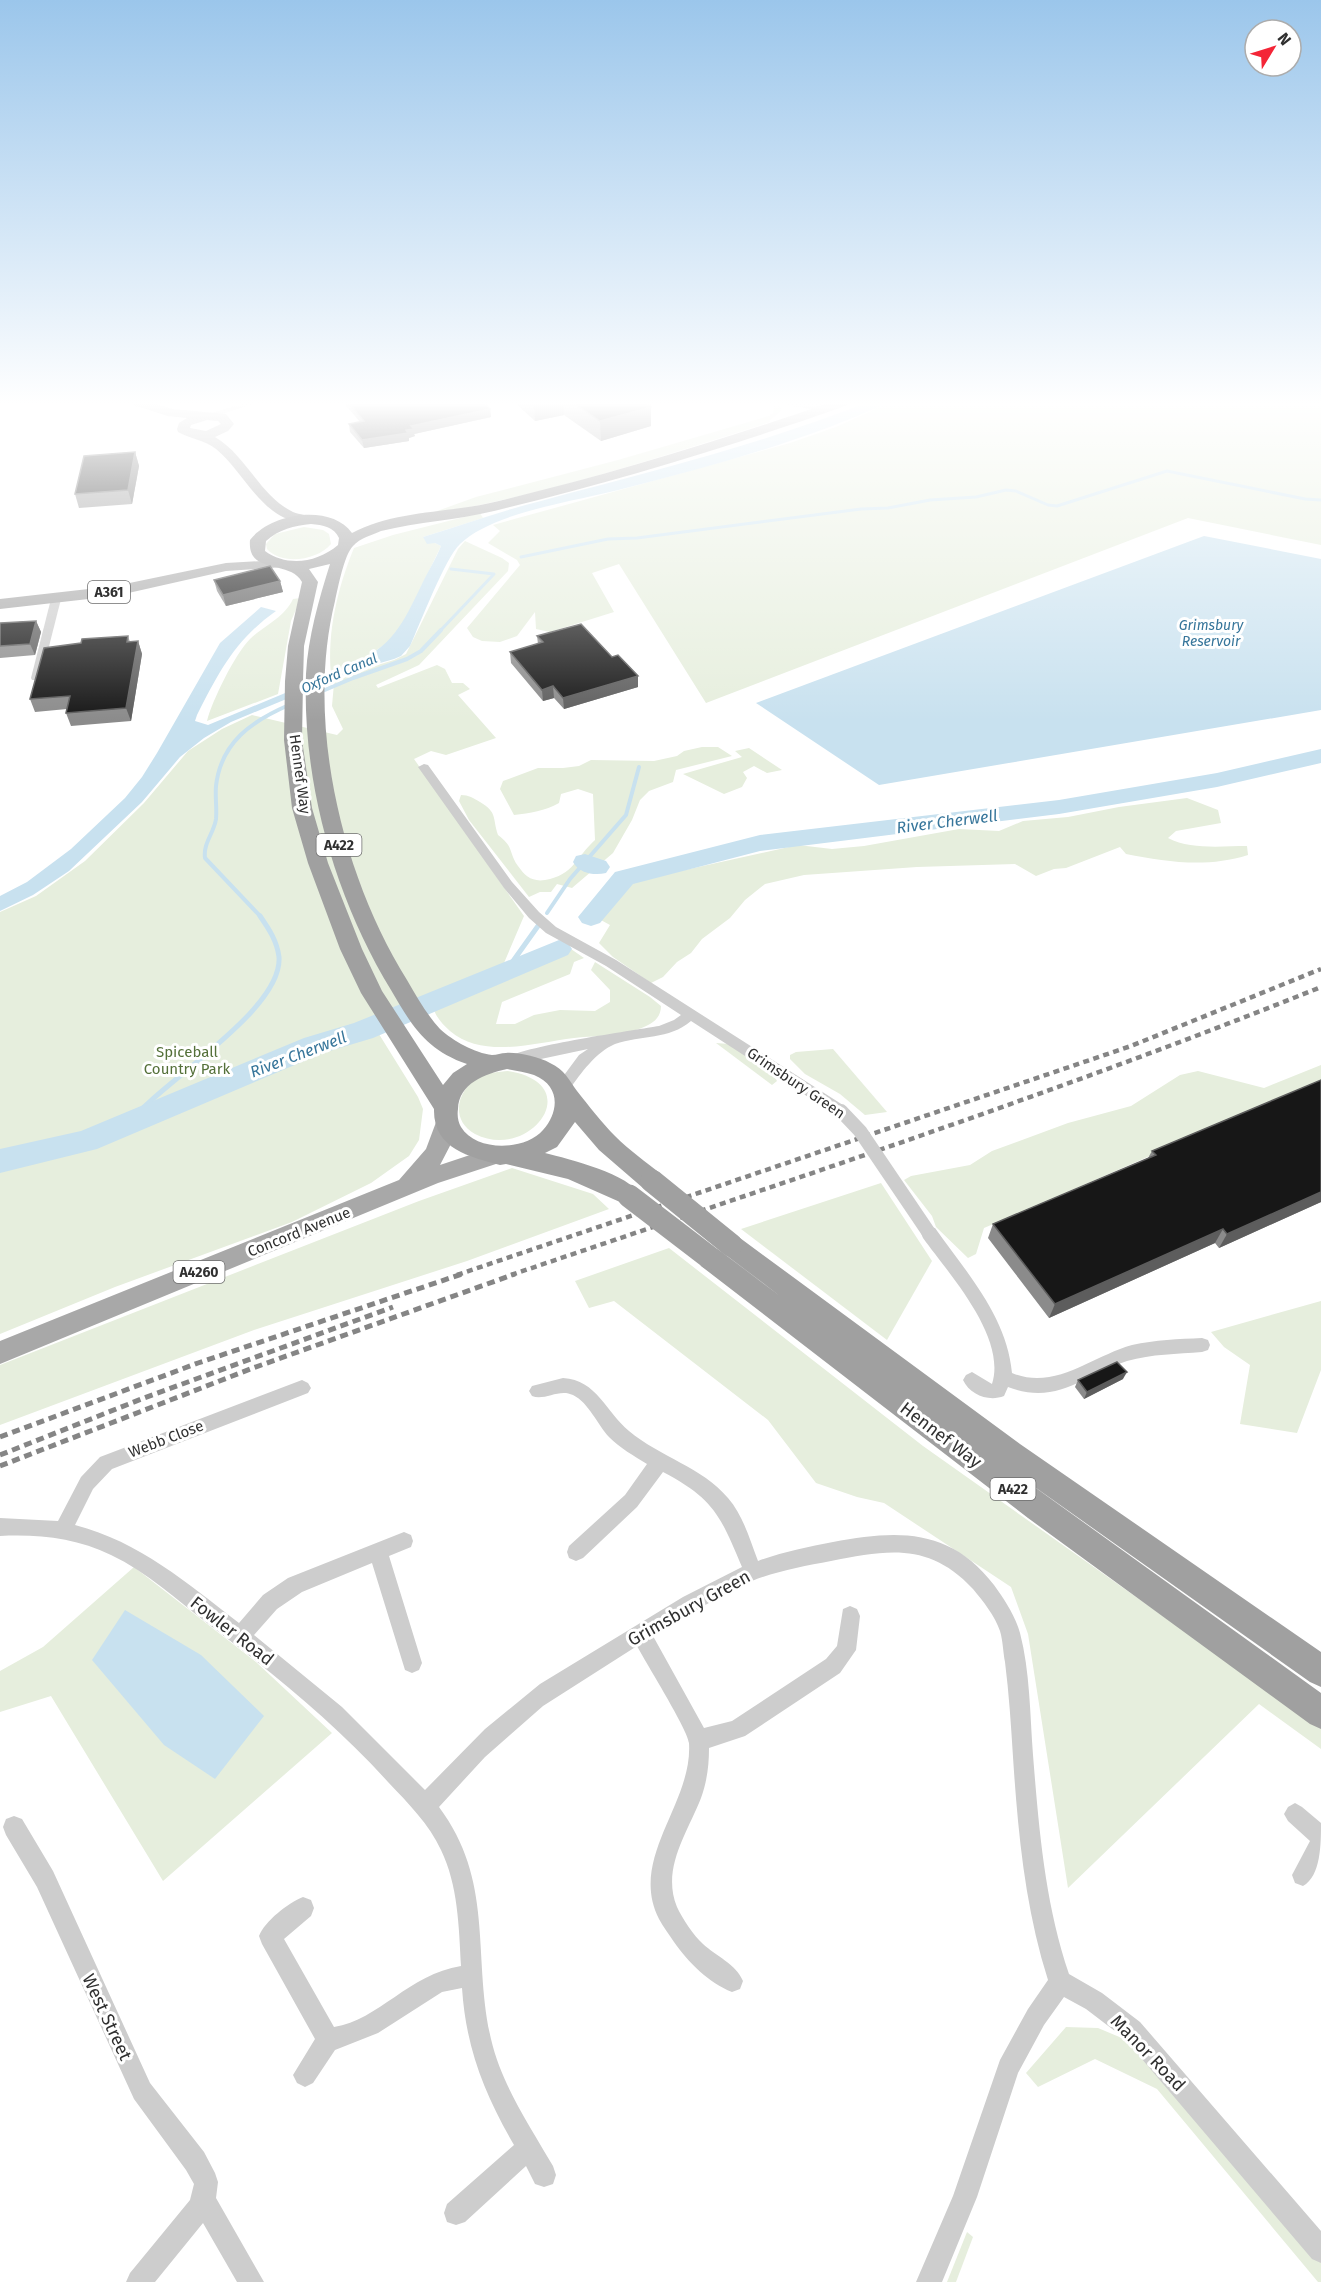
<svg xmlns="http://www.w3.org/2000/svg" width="1321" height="2282" font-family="'Fira Sans',sans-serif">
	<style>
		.green { fill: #e6eedd }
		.water { fill: #c8e1ef }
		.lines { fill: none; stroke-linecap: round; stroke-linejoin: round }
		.stream-far2 { stroke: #c8e1ef; stroke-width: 3 }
		.stream-far1 { stroke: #c8e1ef; stroke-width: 4 }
		.stream { stroke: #c8e1ef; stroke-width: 5 }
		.river { fill: #c8e1ef; fill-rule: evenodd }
		.minor { fill: #cdcdcd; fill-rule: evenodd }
		.primary { fill: #a8a8a8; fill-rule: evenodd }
		.trunk { fill: #a0a0a0; fill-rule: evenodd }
		.rail-far1 { stroke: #858585; stroke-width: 4.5; stroke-dasharray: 6 4.5; stroke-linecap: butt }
		.rail { stroke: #858585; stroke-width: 5; stroke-dasharray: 8 5; stroke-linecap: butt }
		.minor-bridge { stroke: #cdcdcd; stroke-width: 14 }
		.trunk-bridge { stroke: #a0a0a0; stroke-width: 23 }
		.wall { fill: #8b8b8b }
		.shaded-wall { fill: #5d5d5d }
		.building { fill: #171717; stroke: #5d5d5d; stroke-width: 1.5 }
		.labels { text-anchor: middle; stroke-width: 6; stroke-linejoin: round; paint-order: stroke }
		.shield { fill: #fff; stroke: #6e6e6e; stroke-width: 1.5 }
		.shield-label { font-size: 14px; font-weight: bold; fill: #303030 }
		.far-water-label { font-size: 14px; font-style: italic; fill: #36759a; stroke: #fff }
		.street-label { font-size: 15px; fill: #303030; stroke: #fff }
		.park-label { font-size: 15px; fill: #547039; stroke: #fff }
		.water-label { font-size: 16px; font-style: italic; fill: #36759a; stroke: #fff }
		.near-street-label { font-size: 18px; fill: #303030; stroke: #fff }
	</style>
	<rect width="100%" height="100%" fill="#fff"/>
	<g class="green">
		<path d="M891 402H1321V545L1188 518 706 703 619 564 592 573 614 612 550 632 536 629 535 612 517 636 500 642 482 641 473 637 467 628 520 565 517 560 488 543 500 531 493 525 790 443 836 427Z"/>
		<path d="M774 404 780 406 781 411 769 421 770 422C657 458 543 496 426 515L476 497 618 460 769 416 773 413Z"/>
		<path d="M480 513 483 518 423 537 441 546 403 625 391 640 361 661 331 674C327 631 338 587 354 548L393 535Z"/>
		<path d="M304 527 323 530 329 534 331 544C318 560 282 566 267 549L266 544 275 534Z"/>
		<path d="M465 541 502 558 509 563 508 571 419 665 376 685 378 688 437 665 445 669 452 683H463L470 689 458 695 496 738 446 755 431 751 414 759 524 916 504 963 369 1018 418 1097 423 1109 419 1140 409 1156 371 1183 292 1222 115 1287 0 1334V912L36 896 85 861 144 803 188 751 222 729 252 715 337 735 343 729 332 706 334 683 358 671 394 660 406 654 458 549Z"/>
		<path d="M301 598 291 621 278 694 207 721C212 701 235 654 250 639 265 625 284 618 293 599Z"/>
		<path d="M702 747H718L732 756 676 770 673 782 649 791 640 800 632 820 613 853 572 888 557 884 551 892H540L529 897 469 820 459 801 461 795C469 795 473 798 480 802 498 813 492 817 498 835 515 848 508 852 518 866 525 876 532 882 545 880 574 875 576 857 595 840L593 794 578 789 561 794 559 803C545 811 530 813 514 815L500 789 503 781 538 768H563L579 766 591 760 654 761 677 756 684 751Z"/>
		<path d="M749 748 782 770 767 773 754 766 743 772 747 778 742 787 724 794 683 774 742 757 735 751Z"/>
		<path d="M1187 798 1218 810 1221 823 1176 831 1168 838C1191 850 1222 846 1247 846L1248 855C1207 868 1167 862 1126 854L1120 847 1066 868 1054 869 1036 876 1015 864 917 867 804 875 765 884 745 900 730 918 702 939 691 953 677 962 663 977 651 983 613 957 599 943 610 925 599 919 626 883 798 845 832 849 864 846 959 829 999 831 1023 821 1068 817 1119 807Z"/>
		<path d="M564 949H571L584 958 574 962 570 974 502 1002 496 1024H515L534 1015 560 1010 595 1011 610 1002V990L591 970 595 962 650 997 661 1006C661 1014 657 1020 650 1024 627 1037 599 1035 574 1038 534 1043 483 1059 450 1031 442 1024 434 1015 433 1005L551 957Z"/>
		<path d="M716 1043 729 1044 772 1072 777 1081 772 1085Z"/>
		<path d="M833 1049 887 1112 865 1115 840 1094 805 1074 790 1059V1055L796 1052Z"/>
		<path d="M1321 1065V1084C1207 1129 1096 1181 984 1228L976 1254 968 1258 936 1227 932 1216 904 1180 911 1176 970 1165 992 1151 1068 1123 1131 1106 1180 1075 1198 1071 1264 1088Z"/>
		<path d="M508 1071C589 1084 529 1162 475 1134 449 1120 457 1088 481 1076 490 1072 499 1072 508 1071Z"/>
		<path d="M512 1168 593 1194 609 1209 467 1261 254 1330 0 1425V1365L419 1201Z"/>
		<path d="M881 1183 932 1261 887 1340 741 1229Z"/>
		<path d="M669 1248 923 1446 1321 1728V1749L1259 1704 1068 1888 1028 1634 1011 1587 884 1503 857 1497 816 1483 768 1420 614 1301 589 1308 575 1281Z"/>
		<path d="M1321 1301V1370L1297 1433 1240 1424 1250 1365 1224 1347 1211 1332Z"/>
		<path d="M134 1567 256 1662 332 1733 163 1881 51 1696 0 1712V1671L43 1647Z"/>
		<path d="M1066 2027 1098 2028 1129 2041 1321 2260V2282H1318L1157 2089 1095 2059 1038 2087 1026 2073Z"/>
		<path d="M967 2232 973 2237 956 2282H947Z"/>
	</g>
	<g class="water">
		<path d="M868 402H889C805 441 715 465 626 488 579 501 494 511 460 544 445 558 420 624 410 646L401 656 394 659 356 670 231 722 204 738 180 757 142 802 69 871 33 895 0 911V896L27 882 71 849 125 798 142 777 157 753 220 643 261 607 276 611C235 640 219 672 197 715L195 721 208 725 350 666C394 645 402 625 422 584 428 571 436 559 441 546L435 543 427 544 423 537C462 525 501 511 541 501 652 471 760 445 868 402Z"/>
		<path d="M1204 536 1321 559V710L879 785 756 703Z"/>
		<path d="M125 1610 201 1655 264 1716 215 1779 164 1745 92 1660Z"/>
	</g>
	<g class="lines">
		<g class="stream-far2">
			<path d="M521 557 608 539 637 538 861 509 888 508 930 500 976 497 1006 490 1016 491 1048 505 1057 506 1167 471 1305 499 1321 500"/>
			<path d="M440 631 494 574 451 569"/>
		</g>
		<g class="stream-far1">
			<path d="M320 692 353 678 407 659 421 651 441 630"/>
			<path d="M547 913 570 879 626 815 639 767"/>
			<path d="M261 917 205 858C203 843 214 833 216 819 217 808 215 797 216 786 221 742 252 721 289 705"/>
		</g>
		<g class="stream">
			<path d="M506 971 538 926"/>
			<path d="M130 1122C161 1082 283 1010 279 957 277 941 269 929 260 916"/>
		</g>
		<g class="river">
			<path d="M1321 749V763L1217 787 1059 814 760 851 633 884 600 923 591 926 582 923 578 917 615 872 760 835 1059 800 1217 773Z"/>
			<path d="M585 854 606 861 610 867 606 873C594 876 579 873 573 862L576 856Z"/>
			<path d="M559 940 568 943 572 949 568 955 373 1038 323 1053 97 1149 0 1173V1149L81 1131 304 1038 354 1023Z"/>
		</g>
		<g class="minor">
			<path d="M248 402H260L206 419 202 416Z"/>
			<path d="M787 402C794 402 836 403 839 405 825 413 803 408 787 405Z"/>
			<path d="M56 596 61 599 41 678 40 680H32L31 678 51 599Z"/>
			<path d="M424 764 428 765 512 882 539 912 556 927 616 960 846 1107 848 1111 846 1115H836L691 1021C669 1040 641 1035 615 1044 596 1052 581 1073 569 1090H559L557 1086 559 1082 579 1055 588 1049 508 1066 503 1065 501 1061C509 1048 636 1030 659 1026L674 1020 681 1015 606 966 546 933 529 918 504 888 418 767Z"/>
			<path d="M929 1227 935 1228C967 1273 1007 1317 1012 1373 1055 1391 1092 1356 1132 1345 1155 1340 1179 1339 1202 1338L1208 1340 1210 1345 1208 1350 1202 1352C1177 1354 1152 1354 1127 1361 1083 1375 1058 1406 1008 1387L1004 1396C989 1402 970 1395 963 1380L966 1375 972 1372 992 1384C1007 1337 949 1274 923 1238L921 1233 923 1228Z"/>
			<path d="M563 1378C597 1380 606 1412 629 1431 660 1457 702 1467 728 1498 743 1515 750 1540 758 1561 782 1552 808 1547 833 1542 896 1530 950 1527 994 1585 1004 1599 1015 1615 1020 1633 1030 1671 1030 1715 1033 1755 1039 1830 1045 1903 1069 1974L1102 1993 1140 2022 1321 2231V2263L1312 2259 1124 2038 1086 2009 1064 1997 1044 2025 1018 2073 977 2197 942 2282H916L953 2196 1000 2060 1028 2009 1048 1980C1025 1907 1018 1833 1013 1757 1011 1725 1009 1694 1005 1662 1003 1652 1003 1641 1000 1631 995 1616 983 1601 973 1589 929 1542 888 1550 831 1561 804 1566 777 1571 752 1581 718 1596 685 1617 653 1636L704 1728 732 1721 826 1659 837 1646 843 1609 850 1606 857 1609 860 1616 856 1650 840 1673 745 1736 709 1748C709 1766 707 1781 701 1798 688 1832 661 1868 677 1907 682 1918 694 1936 703 1944 716 1956 736 1964 743 1981L740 1989 732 1992C709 1983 688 1962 674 1942 669 1934 663 1927 659 1919 628 1858 693 1804 689 1743 688 1730 646 1663 637 1646L543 1706 485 1757 439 1807C495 1882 472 1956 491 2039 502 2086 530 2126 553 2166L556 2175 553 2184 544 2187 535 2184 526 2166 465 2222 456 2225 447 2222 444 2213 447 2204 514 2145C484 2093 466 2048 462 1988L442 1992 378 2033 335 2050 313 2083 305 2087 297 2083 293 2075 315 2039 262 1944 259 1936C265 1921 288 1903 303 1897L311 1900 314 1908 311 1916 284 1939 334 2027C379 2020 409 1974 461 1966 459 1927 458 1885 441 1850 429 1824 408 1803 388 1782 334 1722 271 1672 207 1623 176 1599 147 1572 111 1555 76 1538 38 1534 0 1536V1518L58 1521 81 1477 100 1457 302 1380 308 1383 311 1388 308 1393 112 1469 93 1489 75 1525C140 1542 187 1583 239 1623L263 1595 288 1578 404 1532 411 1535 413 1541 411 1547 389 1556 422 1663 419 1670 412 1673 405 1670 372 1563 302 1592 277 1609 254 1635 342 1707 425 1790 485 1729 540 1684 683 1597 742 1567C720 1515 714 1499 663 1472L637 1507 583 1558 576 1561 569 1558 567 1552 569 1546 625 1495 647 1464C634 1456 620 1448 609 1437 597 1424 589 1403 573 1395 559 1388 545 1401 532 1396L529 1391 532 1386Z"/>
			<path d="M1295 1803 1302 1807 1321 1823C1321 1844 1321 1876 1303 1886L1295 1883 1292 1875 1310 1841 1288 1821 1284 1814 1288 1807Z"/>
			<path d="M14 1816 22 1819 53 1871 150 2083 204 2152 215 2173 218 2182 216 2198 264 2282H237L203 2223 155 2282H126L130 2273 190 2200 194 2184 186 2170 134 2099 37 1887 6 1835 3 1827 6 1819Z"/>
		</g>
		<g class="primary">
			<path d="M131 402H149L173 409 226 414 234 424 228 431 215 437C246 455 260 496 293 512 300 515 308 515 316 517L318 520C313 525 308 524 301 523 260 516 245 473 216 449 205 440 190 439 178 432L177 429 179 423 187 418 168 416 133 405ZM207 420 218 421 221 424 206 431 190 428 191 425Z"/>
			<path d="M280 560 287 564 285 567 226 571 115 596 0 609V599L115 586 226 563Z"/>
			<path d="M446 1114 454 1117 457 1123 453 1140 440 1165 497 1146 505 1149 508 1155 505 1161 438 1183 0 1364V1341L399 1180 426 1149 438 1117Z"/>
		</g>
		<g class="trunk">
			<path d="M831 402H850L848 405C732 446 613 482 494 511 457 520 418 522 381 531 372 535 360 538 353 546 344 555 338 588 335 601 305 722 342 876 407 980 417 997 427 1015 440 1029 453 1041 475 1053 492 1055 497 1055 501 1053 506 1053 517 1052 539 1057 550 1063 565 1070 569 1080 577 1091 589 1106 602 1123 615 1136 629 1150 646 1162 661 1174L664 1181 661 1188 652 1191 643 1188 599 1150 575 1122 557 1147 545 1153C569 1159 630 1174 641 1196L638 1203 629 1206 568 1179 506 1164 500 1165C470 1157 433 1149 434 1109L361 993 340 949 308 863 292 808 284 740 285 681 288 646 302 582C289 559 247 576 250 540 270 513 331 503 352 533 393 511 445 513 490 503 605 476 720 441 831 402ZM311 524C323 525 334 527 339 538L338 545C317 563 287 567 265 551L266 541C279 529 294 526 311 524ZM330 564C319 599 308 637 306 674 302 783 335 898 391 990 412 1026 426 1050 467 1064L453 1073 443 1085 382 991 362 949 328 863 312 808 302 740 303 681 304 646 318 582 309 569ZM507 1069C516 1071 526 1072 534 1075 561 1086 559 1112 543 1130 525 1151 476 1152 461 1127 458 1122 457 1115 458 1109 459 1083 485 1074 507 1069Z"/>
			<path d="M731 1234 740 1238 1020 1444 1321 1652V1687L1310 1682 1015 1473 1321 1693V1729L1310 1724 1028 1518 701 1266 697 1258 701 1250 710 1247 719 1250 780 1296 722 1252 718 1245 722 1238Z"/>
		</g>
		<g class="rail-far1">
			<path d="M457 1275 1131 1046 1321 969"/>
			<path d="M511 1275C782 1183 1055 1094 1321 987"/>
		</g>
		<g class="rail">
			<path d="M0 1437 198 1363 462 1274"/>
			<path d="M0 1455 144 1398 393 1307"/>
			<path d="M0 1466 253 1368 515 1274"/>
		</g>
		<path class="minor-bridge" d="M841 1111 860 1131 929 1233"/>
		<g class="trunk-bridge">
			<path d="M652 1181 731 1245"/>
			<path d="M629 1196 710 1258"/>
		</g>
	</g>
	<g class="wall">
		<path d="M343 402H483L490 409 491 417 414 434 415 436 409 438V441L364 448 350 432 349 424 360 422Z"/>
		<path d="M514 402H649L650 403 651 407V426L601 441 564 415 535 421Z"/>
		<path d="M135 452 139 466 132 504 79 508 75 494Z"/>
		<path d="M214 580 280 581 283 592 226 606 217 591Z"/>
		<path d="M36 621 41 632 35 655 0 658V623Z"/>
		<path d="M128 636 130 642 138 641 142 654 131 721 71 726 66 713 67 709 35 712 30 699 81 643Z"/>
		<path d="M537 636 612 657 638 676V687L564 709 554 698 543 701 511 663 510 652 538 644Z"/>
		<path d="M1321 1080V1202L1219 1248 1215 1243 1049 1318 988 1238 993 1224 1148 1158 1152 1151Z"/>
		<path d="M1123 1379 1084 1399 1075 1387 1078 1380Z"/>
	</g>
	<g class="shaded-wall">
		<path d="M534 402H564V415L535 421Z"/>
		<path d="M647 403H650V407H651V426L601 441 600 421Z"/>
		<path d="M490 409 491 417 414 434 415 436 409 438V441L364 448 362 440 406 430 411 426Z"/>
		<path d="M135 452 139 466 132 504 128 490Z"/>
		<path d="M280 581 283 592 226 606 223 595Z"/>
		<path d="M36 621 41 632 35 655 30 644Z"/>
		<path d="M138 641 142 654 131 721 126 708Z"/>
		<path d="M638 676V687L564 709 563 698Z"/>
		<path d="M553 686 554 698 543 701 542 690Z"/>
		<path d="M1321 1192V1202L1219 1248 1227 1234Z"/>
		<path d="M1223 1229 1215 1243 1049 1318 1055 1304Z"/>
		<path d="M1127 1372 1123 1379 1084 1399 1087 1392Z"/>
	</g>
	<g class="building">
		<path d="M348 402H483L490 409 411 426 414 429 406 430 408 433 362 440 349 424 364 421Z"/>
		<path d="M572 402H649L650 403H647L651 407 600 421Z"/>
		<path d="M135 452 128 490 75 494 84 456Z"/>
		<path d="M270 566 280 581 223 595 214 580Z"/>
		<path d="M36 621 30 644 0 646V623Z"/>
		<path d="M581 624 612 657 618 655 638 676 563 698 553 686 542 690 510 652 543 642 537 636Z"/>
		<path d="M128 636 127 642 138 641 126 708 66 713 70 696 30 699 44 648 81 643 82 639Z"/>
		<path d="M1321 1080V1192L1227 1234 1223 1229 1055 1304 993 1224 1156 1155 1152 1151Z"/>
		<path d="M1117 1362 1127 1372 1087 1392 1078 1380Z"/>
	</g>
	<linearGradient id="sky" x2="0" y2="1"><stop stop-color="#9bc6eb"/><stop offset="0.56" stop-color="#fff"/><stop offset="1" stop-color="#fff" stop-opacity="0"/></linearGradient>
	<rect width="1321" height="721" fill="url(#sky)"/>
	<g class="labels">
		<g class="shield">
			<rect x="88" y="581" width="42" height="22" rx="4.5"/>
			<rect x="316.5" y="834" width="45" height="22" rx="4.5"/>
			<rect x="173.5" y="1261" width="51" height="22" rx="4.5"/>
			<rect x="990.5" y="1478" width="45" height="22" rx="4.5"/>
		</g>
		<g class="shield-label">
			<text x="109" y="597">A361</text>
			<text x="339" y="850">A422</text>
			<text x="199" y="1277">A4260</text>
			<text x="1013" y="1494">A422</text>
		</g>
		<g class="far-water-label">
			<text x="1211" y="630">Grimsbury<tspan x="1211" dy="16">Reservoir</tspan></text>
			<text transform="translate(339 673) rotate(-23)" y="5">Oxford Canal</text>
		</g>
		<g class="street-label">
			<text transform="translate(300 774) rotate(82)" y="5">Hennef Way</text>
			<text transform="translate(796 1083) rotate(34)" y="5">Grimsbury Green</text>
			<text transform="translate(299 1232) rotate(-22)" y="5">Concord Avenue</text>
			<text transform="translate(166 1439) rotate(-21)" y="5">Webb Close</text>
		</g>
		<g class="park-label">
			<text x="187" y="1057">Spiceball<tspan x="187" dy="17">Country Park</tspan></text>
		</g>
		<g class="water-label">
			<text transform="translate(947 821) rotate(-7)" y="6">River Cherwell</text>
			<text transform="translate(298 1054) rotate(-21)" y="6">River Cherwell</text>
		</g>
		<g class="near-street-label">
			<text transform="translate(941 1435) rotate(37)" y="6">Hennef Way</text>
			<text transform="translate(689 1608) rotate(-29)" y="6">Grimsbury Green</text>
			<text transform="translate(232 1631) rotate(38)" y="6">Fowler Road</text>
			<text transform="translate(107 2017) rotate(65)" y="6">West Street</text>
			<text transform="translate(1148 2053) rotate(46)" y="6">Manor Road</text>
		</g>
	</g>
	<g transform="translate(1273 48) rotate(52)"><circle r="28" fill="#ffffff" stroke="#acacac" stroke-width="1.5"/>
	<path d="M0-4.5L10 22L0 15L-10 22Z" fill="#f42537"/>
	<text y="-9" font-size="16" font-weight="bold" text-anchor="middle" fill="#303030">N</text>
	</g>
</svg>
